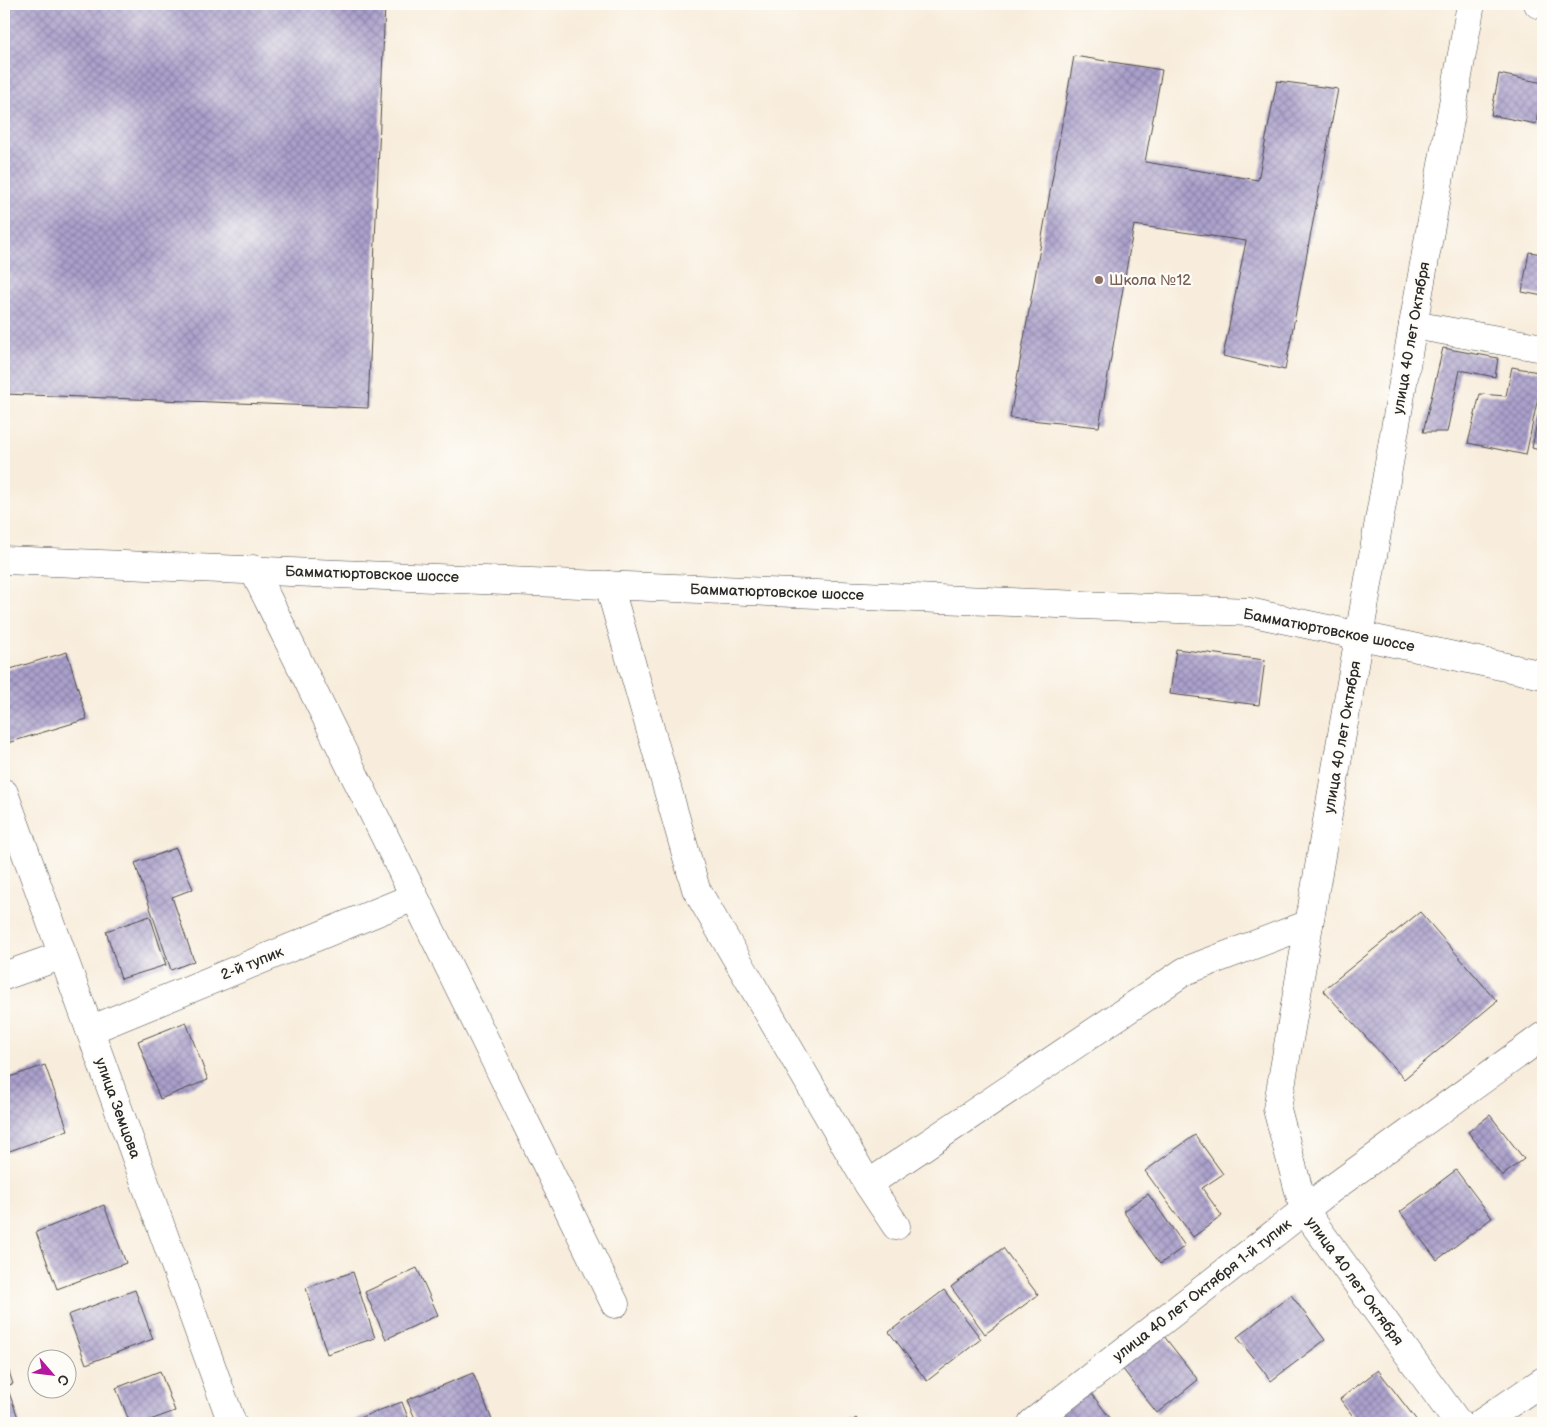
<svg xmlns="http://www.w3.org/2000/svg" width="1547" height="1427" font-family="'Balsamiq Sans',sans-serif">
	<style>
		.building { fill: url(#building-cross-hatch) }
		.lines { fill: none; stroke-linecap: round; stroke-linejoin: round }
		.minor-casing { stroke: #4a4846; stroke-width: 29 }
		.minor { stroke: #fff; stroke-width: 28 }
		.education-dot { fill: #8d6e63; stroke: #fdfcf7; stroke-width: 2 }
		.labels { text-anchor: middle; stroke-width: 4.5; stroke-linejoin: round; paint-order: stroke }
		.education-label { font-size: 15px; fill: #785e54; stroke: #fdfcf7; text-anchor: start }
		.street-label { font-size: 15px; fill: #2b2b2b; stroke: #fdfcf7 }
	</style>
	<defs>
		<pattern id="building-cross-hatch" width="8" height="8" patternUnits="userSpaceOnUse" patternTransform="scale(1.25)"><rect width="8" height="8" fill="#aba0cc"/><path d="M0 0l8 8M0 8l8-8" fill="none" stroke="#8b83a6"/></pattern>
	</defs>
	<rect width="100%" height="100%" fill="#fdfcf7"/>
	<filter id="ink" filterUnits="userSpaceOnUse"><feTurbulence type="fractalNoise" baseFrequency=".02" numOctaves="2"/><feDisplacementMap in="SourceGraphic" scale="10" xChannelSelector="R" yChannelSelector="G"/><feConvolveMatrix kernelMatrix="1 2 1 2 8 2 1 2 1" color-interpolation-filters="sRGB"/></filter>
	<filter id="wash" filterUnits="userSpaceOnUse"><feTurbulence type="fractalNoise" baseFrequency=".0096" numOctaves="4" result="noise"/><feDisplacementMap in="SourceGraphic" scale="20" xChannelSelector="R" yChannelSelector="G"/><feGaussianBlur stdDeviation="1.12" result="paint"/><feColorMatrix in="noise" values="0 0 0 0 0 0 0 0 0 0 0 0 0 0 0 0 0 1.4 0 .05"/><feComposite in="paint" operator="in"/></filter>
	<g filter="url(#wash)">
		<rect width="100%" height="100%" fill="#f8eddc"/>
		<g id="blocks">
			<g class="building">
				<path d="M4 4H385L368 408 4 394Z"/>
				<path d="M1074 56 1162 70 1145 162 1258 180 1277 81 1338 89 1285 370 1223 356 1246 241 1134 225 1099 427 1010 418Z"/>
				<path d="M1499 74 1543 83 1536 124 1491 115Z"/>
				<path d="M1529 252 1543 254V296L1522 292Z"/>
				<path d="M1443 348 1498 358 1495 377 1460 370 1447 432H1423Z"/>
				<path d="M1512 367 1543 373 1526 455 1468 443 1480 394 1506 396Z"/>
				<path d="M1542 397H1543V451L1532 448Z"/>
				<path d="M1176 649 1265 660 1259 705 1170 694Z"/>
				<path d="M67 652 87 719 4 744V671Z"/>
				<path d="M176 848 193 889 172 897 194 961 171 970 135 863Z"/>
				<path d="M1420 912 1497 1001 1404 1079 1323 990Z"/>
				<path d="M150 916 166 965 121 979 106 931Z"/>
				<path d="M186 1022 208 1080 160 1099 138 1041Z"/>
				<path d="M45 1065 68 1130 4 1153V1079Z"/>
				<path d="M1490 1115 1524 1159 1502 1176 1468 1132Z"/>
				<path d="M1195 1135 1223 1174 1202 1188 1222 1216 1193 1237 1145 1171Z"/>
				<path d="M1456 1170 1492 1218 1437 1260 1400 1212Z"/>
				<path d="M1148 1194 1185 1246 1160 1264 1123 1211Z"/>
				<path d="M104 1205 126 1263 57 1289 36 1232Z"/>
				<path d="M1003 1248 1038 1295 985 1334 951 1287Z"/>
				<path d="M417 1268 438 1315 386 1339 365 1292Z"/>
				<path d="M353 1272 375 1338 327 1354 306 1288Z"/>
				<path d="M135 1290 153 1339 86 1364 68 1315Z"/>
				<path d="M944 1290 981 1339 927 1381 889 1332Z"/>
				<path d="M1291 1295 1325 1340 1271 1381 1237 1337Z"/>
				<path d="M1160 1331 1198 1380 1157 1413 1118 1363Z"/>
				<path d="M4 1356 13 1384 4 1386Z"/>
				<path d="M1378 1370 1418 1422 1416 1423H1358L1340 1399Z"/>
				<path d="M160 1371 175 1411 142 1423H130L116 1388Z"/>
				<path d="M473 1373 492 1420 485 1423H417L407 1400Z"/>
				<path d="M1087 1388 1114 1423H1063L1055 1413Z"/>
				<path d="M8 1390 20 1423H4V1392Z"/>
				<path d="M402 1402 410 1423H345Z"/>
				<path d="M856 1418 860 1423H849Z"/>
			</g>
		</g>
	</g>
	<g filter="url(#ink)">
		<use href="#blocks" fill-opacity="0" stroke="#4a4846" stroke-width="1"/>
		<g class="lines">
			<defs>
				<g id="minor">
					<path d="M1538 4 1543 5"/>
					<path d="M1413 325 1543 348"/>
					<path d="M4 560 1249 612 1543 675"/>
					<path d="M253 569 615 1304"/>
					<path d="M609 585 696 889 868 1184"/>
					<path d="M4 793 232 1423"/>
					<path d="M4 976 63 955"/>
					<path d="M90 1030 414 897"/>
					<path d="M896 1226 868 1184 1185 971 1309 924"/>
					<path d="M1032 1423 1330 1190 1543 1036"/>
					<path d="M1458 1423 1304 1210 1277 1109 1413 325 1471 4"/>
					<path d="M1481 1423 1543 1381"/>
				</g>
			</defs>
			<use href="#minor" class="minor-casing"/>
			<use href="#minor" class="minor"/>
		</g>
	</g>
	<circle class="education-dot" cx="1099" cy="280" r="5"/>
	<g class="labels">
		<g class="education-label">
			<text x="1109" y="285">Школа №12</text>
		</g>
		<g class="street-label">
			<text transform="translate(1411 338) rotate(-80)" y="5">улица 40 лет Октября</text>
			<text transform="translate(372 574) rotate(2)" y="5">Бамматюртовское шоссе</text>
			<text transform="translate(777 592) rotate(2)" y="5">Бамматюртовское шоссе</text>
			<text transform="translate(1329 630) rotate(11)" y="5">Бамматюртовское шоссе</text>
			<text transform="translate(1342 737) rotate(-80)" y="5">улица 40 лет Октября</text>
			<text transform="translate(252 963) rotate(-22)" y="5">2-й тупик</text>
			<text transform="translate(118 1108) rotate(70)" y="5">улица Земцова</text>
			<text transform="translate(1355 1281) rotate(54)" y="5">улица 40 лет Октября</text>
			<text transform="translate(1202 1290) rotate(-38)" y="5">улица 40 лет Октября 1-й тупик</text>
		</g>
	</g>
	<rect width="1547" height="1427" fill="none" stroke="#fdfcf7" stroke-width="20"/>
	<g transform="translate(52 1374) rotate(118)"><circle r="24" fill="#fdfcf7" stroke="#a9a8a5"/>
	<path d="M0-4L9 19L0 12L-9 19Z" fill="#b5179e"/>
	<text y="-8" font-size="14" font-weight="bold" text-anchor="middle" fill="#2b2b2b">С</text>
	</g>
</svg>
